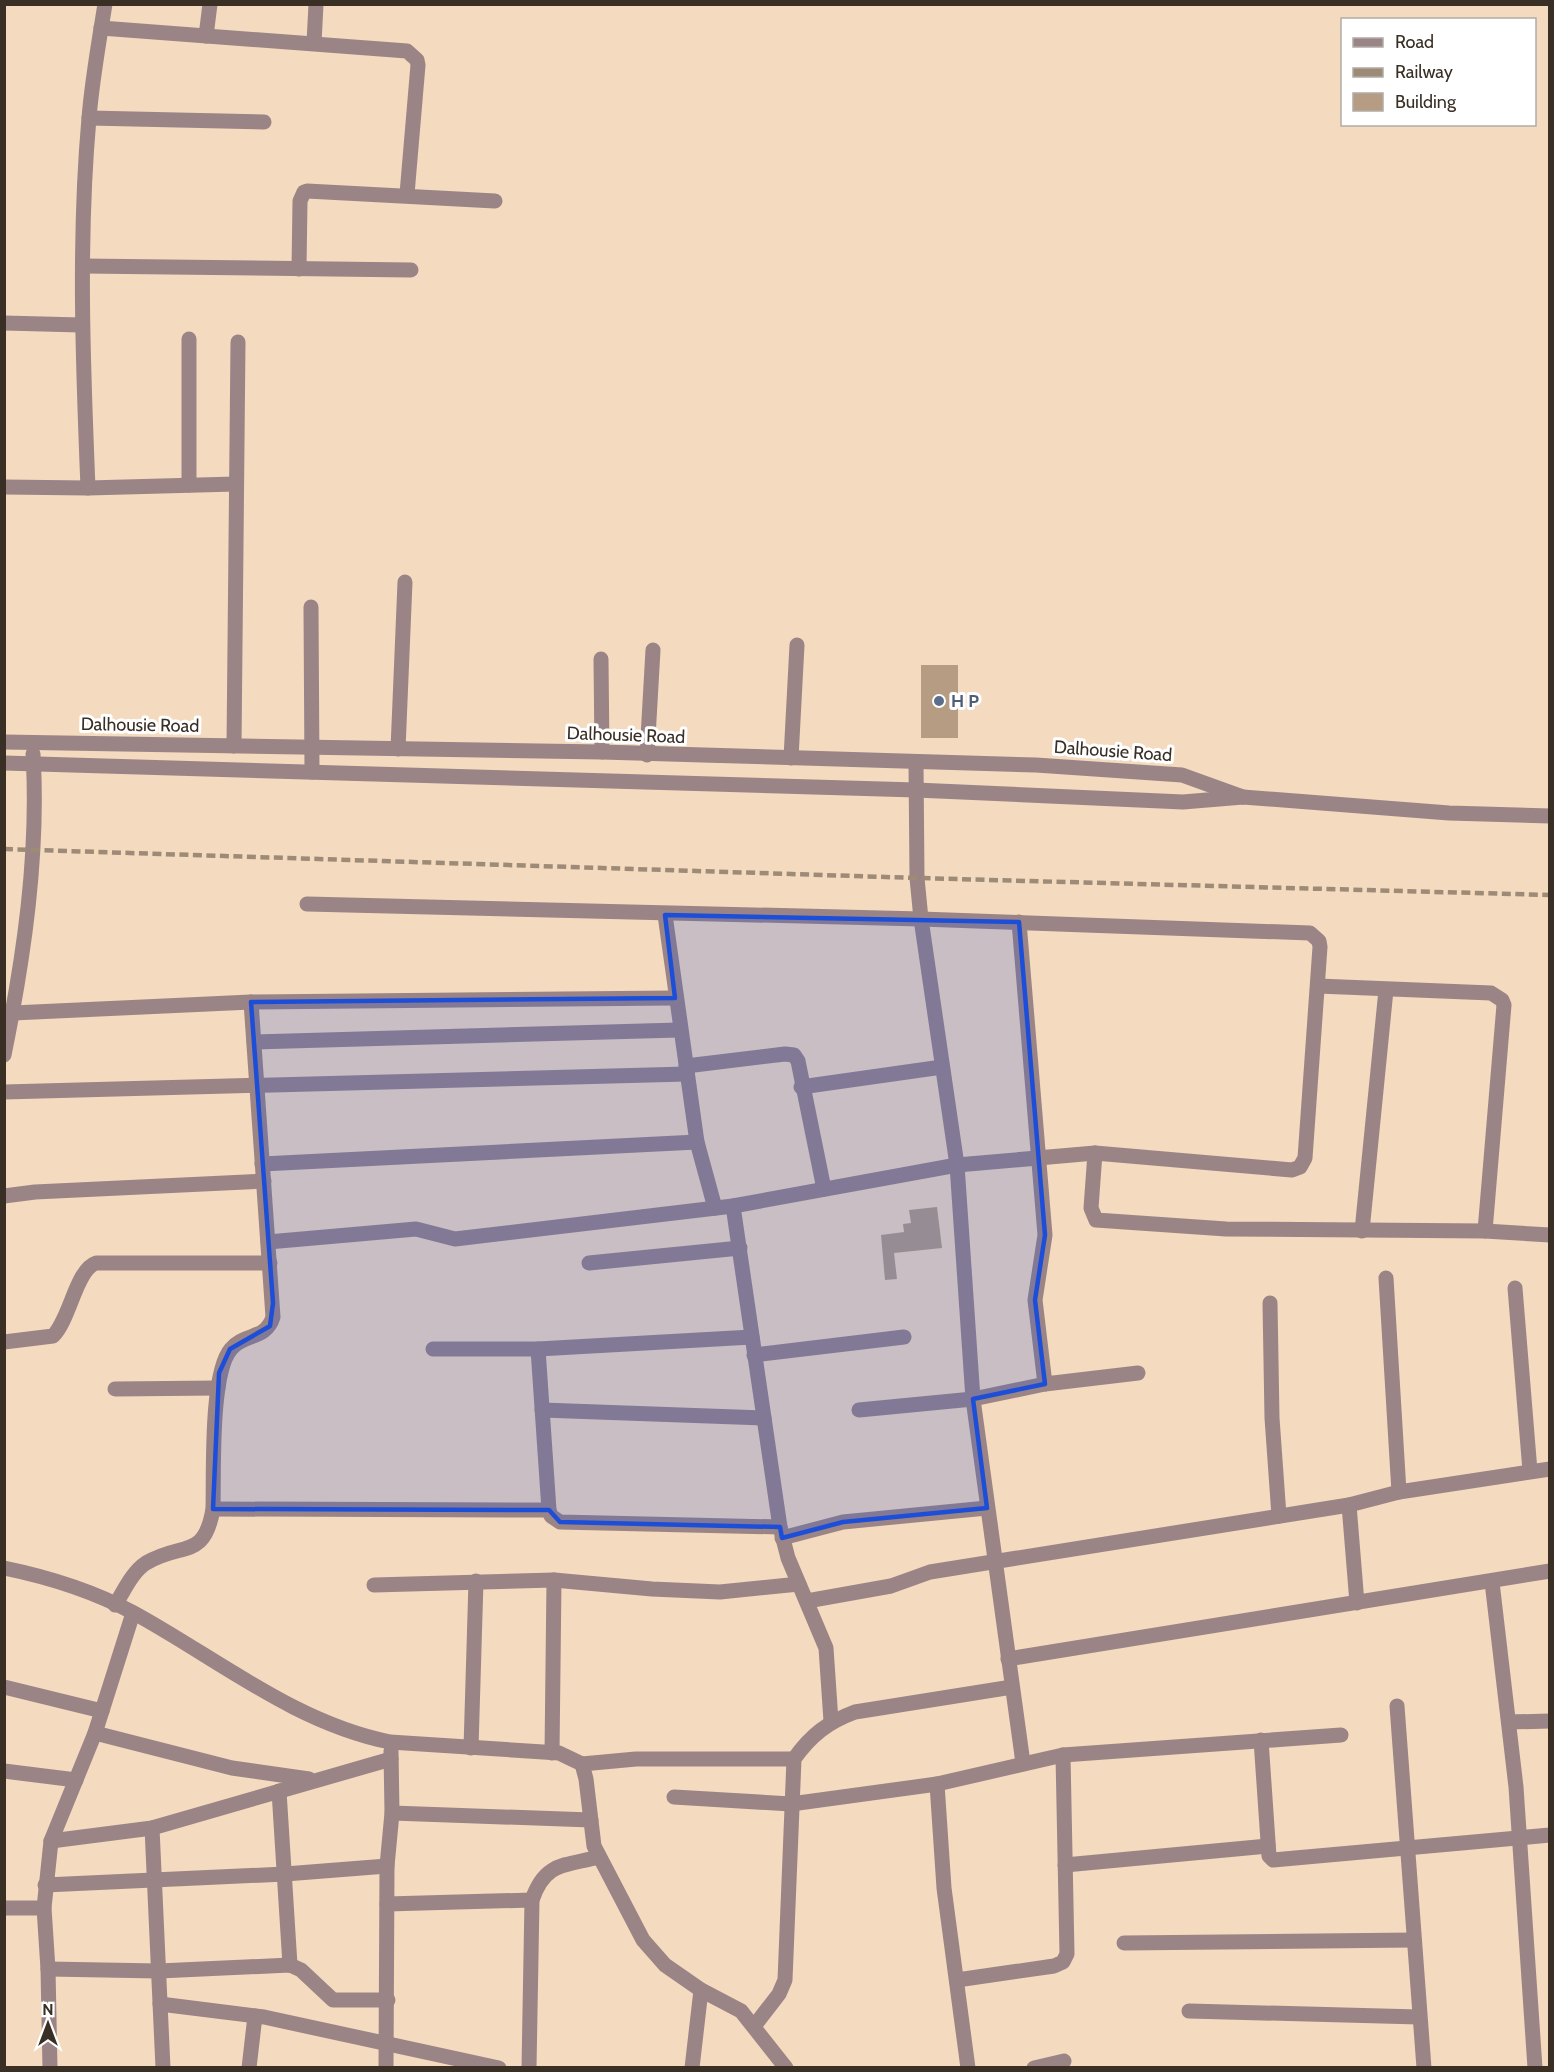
<svg xmlns="http://www.w3.org/2000/svg" width="1554" height="2072" font-family="Cabin,sans-serif">
	<style>
		.building { fill: #b59c82 }
		.lines { fill: none; stroke-linecap: round; stroke-linejoin: round }
		.minor { stroke: #9b8486; stroke-width: 15 }
		.rail { stroke: #9d8b77; stroke-width: 4.5; stroke-dasharray: 9 4.5; stroke-linecap: butt }
		.marked { fill: #1d4ed8; fill-opacity: 0.2; stroke: #1d4ed8; stroke-width: 4.5; stroke-linejoin: round }
		.service-dot { fill: #5c6f8a; stroke: #fff; stroke-width: 2 }
		.labels { text-anchor: middle; stroke-width: 6; stroke-linejoin: round; paint-order: stroke }
		.service-label { font-size: 18px; font-weight: bold; fill: #4e5e75; stroke: #fff; text-anchor: start }
		.street-label { font-size: 18px; fill: #392f24; stroke: #fff }
	</style>
	<rect width="100%" height="100%" fill="#f4dabe"/>
	<g class="building">
		<rect x="921" y="665" width="37" height="73"/>
		<path d="M937 1207 942 1248 894 1253 897 1279 885 1280 881 1235 904 1232 903 1224 911 1223 909 1210Z"/>
	</g>
	<g class="lines">
		<g class="minor">
			<path d="M101 28 407 51 417 60 418 65 407 194"/>
			<path d="M206 36 210 4"/>
			<path d="M314 43 316 4"/>
			<path d="M89 118 264 122"/>
			<path d="M83 266 411 270"/>
			<path d="M299 269 300 201 304 192 307 191 495 201"/>
			<path d="M4 323 81 325"/>
			<path d="M189 339V485"/>
			<path d="M4 487 88 488 236 484"/>
			<path d="M88 488C83 365 78 241 89 118 92 80 99 42 105 4"/>
			<path d="M311 607 312 772"/>
			<path d="M601 659 602 752"/>
			<path d="M4 742 602 752 1036 765 1182 775 1243 797"/>
			<path d="M234 746 238 342"/>
			<path d="M398 749 405 582"/>
			<path d="M647 755 653 650"/>
			<path d="M791 758 797 645"/>
			<path d="M4 763 916 790 1183 802 1243 797 1449 813 1550 816"/>
			<path d="M916 763 917 878 921 919 957 1165 973 1399 1023 1763"/>
			<path d="M665 915 697 1142 715 1208"/>
			<path d="M1019 922 1045 1235 1035 1300 1045 1384"/>
			<path d="M1318 986 1491 993 1502 1000 1504 1005 1485 1231"/>
			<path d="M13 1013 251 1002 675 998"/>
			<path d="M254 1042 679 1030"/>
			<path d="M4 1055C24 957 39 854 33 754"/>
			<path d="M686 1066 785 1054 794 1055 798 1061 824 1189"/>
			<path d="M801 1087 942 1067"/>
			<path d="M4 1092 687 1074"/>
			<path d="M1095 1153 1091 1208 1096 1220 1226 1229 1485 1231 1550 1235"/>
			<path d="M262 1164 697 1142"/>
			<path d="M4 1196 35 1192 264 1181"/>
			<path d="M733 1206 780 1527 788 1558 826 1648 831 1721"/>
			<path d="M1362 1231 1386 990"/>
			<path d="M268 1242 416 1229 455 1239 733 1206 957 1165 1095 1153 1292 1170 1300 1167 1305 1158 1320 947 1319 941 1310 933 921 919 307 904"/>
			<path d="M589 1263 740 1248"/>
			<path d="M1386 1278 1399 1492"/>
			<path d="M1515 1288 1530 1471"/>
			<path d="M1270 1303 1272 1418 1279 1516"/>
			<path d="M4 1342 53 1336C70 1319 76 1270 96 1263H270"/>
			<path d="M433 1349H538L752 1337"/>
			<path d="M538 1349 549 1510 551 1516 560 1522 780 1527"/>
			<path d="M754 1355 904 1337"/>
			<path d="M115 1389 218 1388"/>
			<path d="M542 1410 764 1418"/>
			<path d="M859 1410 973 1399 1045 1384 1138 1373"/>
			<path d="M1349 1505 1357 1603"/>
			<path d="M213 1509 549 1510"/>
			<path d="M782 1538 843 1522 987 1508"/>
			<path d="M4 1568C48 1577 95 1592 134 1613 218 1659 295 1723 390 1742L559 1753 582 1764 586 1779 594 1846 643 1940 665 1965 701 1990 741 2011 786 2068"/>
			<path d="M1492 1582 1516 1787 1535 2068"/>
			<path d="M374 1585 554 1580 652 1589 720 1592 799 1584"/>
			<path d="M807 1601 891 1586 930 1572 1349 1505 1399 1492 1550 1469"/>
			<path d="M115 1605C124 1591 132 1572 146 1563 182 1541 204 1561 213 1509 214 1474 210 1373 231 1349 244 1333 266 1340 273 1317L251 1002"/>
			<path d="M1008 1659 1550 1571"/>
			<path d="M4 1687 102 1711"/>
			<path d="M1397 1706 1424 2068"/>
			<path d="M1509 1722 1550 1721"/>
			<path d="M95 1733 232 1768 309 1779"/>
			<path d="M1261 1740 1269 1856 1273 1860 1550 1835"/>
			<path d="M471 1748 476 1581"/>
			<path d="M552 1753 554 1580"/>
			<path d="M582 1764 636 1759H794"/>
			<path d="M4 1771 76 1780"/>
			<path d="M937 1784 944 1888 968 2068"/>
			<path d="M279 1791 290 1965"/>
			<path d="M674 1797 791 1804 937 1784 1063 1755 1341 1735"/>
			<path d="M392 1813 591 1820"/>
			<path d="M152 1828 163 2068"/>
			<path d="M51 1841 152 1828 391 1759"/>
			<path d="M1065 1865 1268 1846"/>
			<path d="M45 1885 285 1874 387 1866"/>
			<path d="M387 1904 532 1900"/>
			<path d="M4 1908H44"/>
			<path d="M1124 1943 1414 1940"/>
			<path d="M48 1969 159 1971 290 1965 301 1970 333 2000H388"/>
			<path d="M957 1980 1054 1966 1063 1962 1067 1954 1063 1755"/>
			<path d="M160 2004 264 2017 499 2068"/>
			<path d="M1189 2011 1419 2017"/>
			<path d="M755 2025 779 1994 785 1980 794 1759C811 1735 828 1722 855 1712L1012 1687"/>
			<path d="M50 2068 48 1969 44 1908 51 1841 95 1733 133 1613"/>
			<path d="M249 2068 255 2016"/>
			<path d="M386 2068 387 1866 392 1813 391 1751"/>
			<path d="M529 2068 532 1900C545 1862 564 1866 599 1857"/>
			<path d="M692 2068 701 1990"/>
			<path d="M1034 2068 1064 2061"/>
		</g>
		<path class="rail" d="M4 849 917 878 1550 895"/>
	</g>
	<path class="marked" d="M665 915 1019 922 1045 1235 1035 1300 1045 1384 973 1399 987 1508 843 1522 782 1538 780 1527 560 1522 549 1510 213 1509 219 1373 230 1349 270 1326 273 1303 251 1002 675 998Z"/>
	<circle class="service-dot" cx="939" cy="701" r="6"/>
	<g class="labels">
		<g class="service-label">
			<text x="951" y="707">H P</text>
		</g>
		<g class="street-label">
			<text transform="translate(140 725) rotate(1)" y="6">Dalhousie Road</text>
			<text transform="translate(626 735) rotate(2)" y="6">Dalhousie Road</text>
			<text transform="translate(1113 751) rotate(4)" y="6">Dalhousie Road</text>
		</g>
	</g>
	<rect width="1554" height="2072" fill="none" stroke="#392f24" stroke-width="12"/>
	<rect x="1341" y="18" width="195" height="108" fill="#ffffff" stroke="#b0aca7" stroke-width="1.5"/>
	<rect x="1353" y="38" width="30" height="9" fill="#9b8486" stroke="#b0aca7" stroke-width="1.5"/>
	<text x="1395" y="48" font-size="18" fill="#392f24">Road</text>
	<rect x="1353" y="68" width="30" height="9" fill="#9d8b77" stroke="#b0aca7" stroke-width="1.5"/>
	<text x="1395" y="78" font-size="18" fill="#392f24">Railway</text>
	<rect x="1353" y="93" width="30" height="18" fill="#b59c82" stroke="#b0aca7" stroke-width="1.5"/>
	<text x="1395" y="108" font-size="18" fill="#392f24">Building</text>
	<g transform="translate(48 2024)" stroke="#ffffff" stroke-width="4.5" paint-order="stroke">
	<path d="M0-4.5L10 22L0 15L-10 22Z" fill="#392f24"/>
	<text y="-9" font-size="16" font-weight="bold" text-anchor="middle" fill="#392f24">N</text>
	</g>
</svg>
